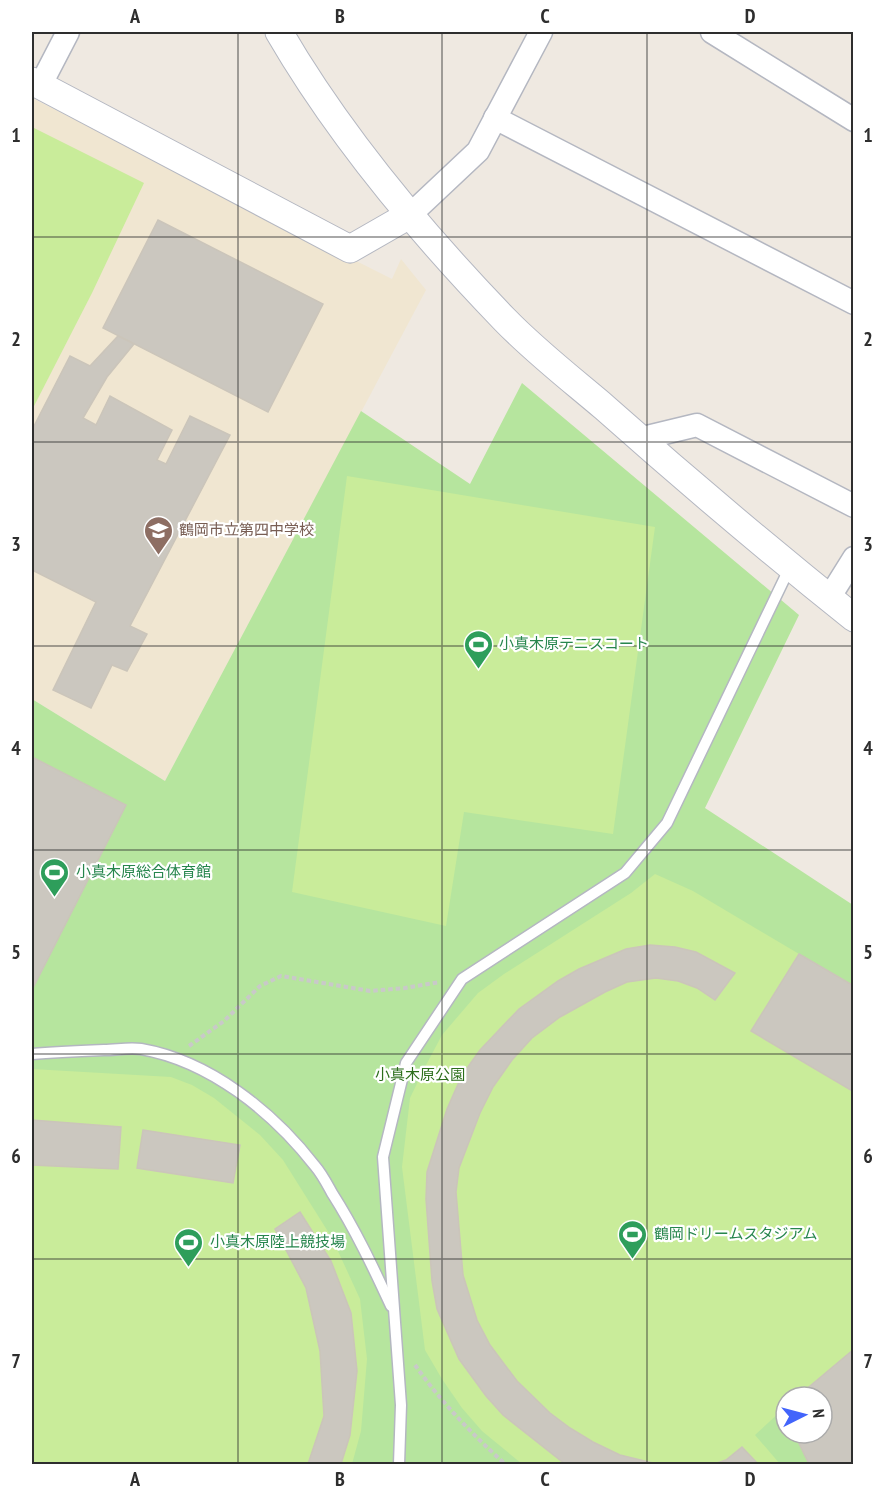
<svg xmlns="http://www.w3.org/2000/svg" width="885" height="1496" font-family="'PT Sans Narrow','Noto Sans JP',sans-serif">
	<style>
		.education { fill: #f0e6d1 }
		.green { fill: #b6e59e; fill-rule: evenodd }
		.pitch { fill: #c9ec9a }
		.building { fill: #cbc7bf; stroke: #cbc5ba; stroke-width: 1.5 }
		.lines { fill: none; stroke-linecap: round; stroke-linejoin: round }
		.service-casing { stroke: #b4b7c1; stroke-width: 13 }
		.minor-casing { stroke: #b4b7c1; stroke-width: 25 }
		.tertiary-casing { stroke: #b4b7c1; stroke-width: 29 }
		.path { stroke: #c9c9c9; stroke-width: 4; stroke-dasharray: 4.5 3; stroke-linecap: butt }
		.service { stroke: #fff; stroke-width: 10 }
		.minor { stroke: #fff; stroke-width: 22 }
		.tertiary { stroke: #fff; stroke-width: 27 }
		.grid { fill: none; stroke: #2e2e2e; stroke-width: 1.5; stroke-opacity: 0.55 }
		.labels { text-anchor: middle; stroke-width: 4.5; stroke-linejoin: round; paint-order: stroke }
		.education-label { font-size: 15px; fill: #785e54; stroke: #fff; text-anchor: start }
		.leisure-label { font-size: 15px; fill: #27864d; stroke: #fff; text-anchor: start }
		.park-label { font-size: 15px; fill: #2c6e1b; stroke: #fff }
		.neatline { fill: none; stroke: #2e2e2e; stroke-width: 2 }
		.grid-label { font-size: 20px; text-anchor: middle; font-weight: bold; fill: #2e2e2e }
	</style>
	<rect width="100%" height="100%" fill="#efe9e1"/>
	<path class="education" d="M32 98 392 279 401 259 426 290 165 781 32 699Z"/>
	<path class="green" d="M522 383 799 615 705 808 853 905V1464H32V699L165 781 361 411 470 484ZM786 1397H822V1433H786Z"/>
	<g class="pitch">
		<path d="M32 127 144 183 92 293 32 410Z"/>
		<path d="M347 476 655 527 613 834 464 812 446 926 292 892Z"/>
		<path d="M655 874 693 891 853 986V1464H809L794 1433H822V1397H786V1416L782 1410 755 1435 780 1464H522L482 1431 462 1408 442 1379 425 1350 402 1167 410 1098 425 1067 442 1035 478 993 504 974 631 893Z"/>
		<path d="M32 1069 171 1077 192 1085 214 1098 260 1135 283 1160 332 1238 360 1299 367 1359 361 1431 352 1464H32Z"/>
	</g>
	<g class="building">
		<path d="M158 220 323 304 268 412 103 328Z"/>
		<path d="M118 336 134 344 107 377 83 418 96 425 110 396 172 430 157 460 166 464 190 416 230 435 130 626 147 634 127 671 112 665 91 708 53 690 96 602 32 570V430L70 356 90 366Z"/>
		<path d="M32 757 126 805 32 990Z"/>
		<path d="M650 945 675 947 696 952 735 973 715 1000 697 988 678 981 656 978 627 982 605 992 560 1017 532 1038 512 1060 493 1087 480 1113 459 1168 456 1192 463 1275 477 1320 490 1345 517 1381 550 1413 570 1428 593 1442 620 1455 657 1464H565L503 1415 486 1396 459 1359 437 1309 432 1281 426 1199 427 1172 447 1109 462 1075 480 1050 519 1009 558 981 579 969 626 949Z"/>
		<path d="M799 954 854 986V1092L751 1031Z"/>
		<path d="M32 1120 121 1127 118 1169 32 1165Z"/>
		<path d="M143 1130 240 1145 233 1183 137 1168Z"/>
		<path d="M300 1212 331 1261 351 1313 357 1371 350 1435 341 1464H308L324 1416 320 1351 306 1288 275 1229Z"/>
		<path d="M854 1349V1464H809L794 1433H822V1397H797Z"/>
		<path d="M742 1447 758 1464H714L726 1460Z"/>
	</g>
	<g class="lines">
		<defs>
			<g id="service">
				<path d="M32 1054C56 1052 80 1051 104 1050 116 1050 129 1047 141 1049 210 1061 273 1112 315 1166 322 1174 327 1184 332 1193 355 1229 373 1267 391 1306"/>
				<path d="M399 1464 401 1405 383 1157 406 1063 462 979 625 873 667 823 790 567"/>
			</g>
			<g id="minor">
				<path d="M712 32 854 120"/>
				<path d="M40 86 68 32"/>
				<path d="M495 118 854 303"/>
				<path d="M411 214 478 151 541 32"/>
				<path d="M639 439 697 425 854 506"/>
				<path d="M829 598 854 558"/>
			</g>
			<g id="tertiary">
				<path d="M279 32C340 137 420 232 505 320 535 351 571 379 604 407 685 479 769 550 854 618"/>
				<path d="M32 81 350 249 411 214"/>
			</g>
		</defs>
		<use href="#service" class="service-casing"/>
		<use href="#minor" class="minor-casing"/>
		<use href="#tertiary" class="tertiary-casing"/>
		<g class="path">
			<path d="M189 1046 224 1021 260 986 281 976 370 991 405 988 440 982"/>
			<path d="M415 1365C441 1402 472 1434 505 1464"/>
		</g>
		<use href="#service" class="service"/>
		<use href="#minor" class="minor"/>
		<use href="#tertiary" class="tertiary"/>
	</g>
	<path class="grid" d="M238 32V1464M442 32V1464M647 32V1464M32 237H854M32 442H854M32 646H854M32 850H854M32 1054H854M32 1259H854"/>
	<defs>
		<symbol id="school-pin" viewBox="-11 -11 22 30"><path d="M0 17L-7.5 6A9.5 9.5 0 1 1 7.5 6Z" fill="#8d6e63" stroke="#fff"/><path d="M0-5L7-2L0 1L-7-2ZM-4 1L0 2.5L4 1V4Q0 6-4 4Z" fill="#fff"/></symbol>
		<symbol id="stadium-pin" viewBox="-11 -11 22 30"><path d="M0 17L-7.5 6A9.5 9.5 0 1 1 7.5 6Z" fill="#2e9e5b" stroke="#fff"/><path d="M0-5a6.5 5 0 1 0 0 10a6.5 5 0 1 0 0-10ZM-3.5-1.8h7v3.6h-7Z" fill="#fff"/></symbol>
	</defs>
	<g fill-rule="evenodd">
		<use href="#school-pin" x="142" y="514" width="33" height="45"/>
		<use href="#stadium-pin" x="462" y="628" width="33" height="45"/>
		<use href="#stadium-pin" x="38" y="856" width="33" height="45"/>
		<use href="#stadium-pin" x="616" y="1218" width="33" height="45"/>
		<use href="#stadium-pin" x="172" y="1226" width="33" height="45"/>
	</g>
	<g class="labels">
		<g class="education-label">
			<text x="179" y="535">鶴岡市立第四中学校</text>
		</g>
		<g class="leisure-label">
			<text x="499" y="649">小真木原テニスコート</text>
			<text x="76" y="877">小真木原総合体育館</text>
			<text x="654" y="1239">鶴岡ドリームスタジアム</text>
			<text x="210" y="1247">小真木原陸上競技場</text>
		</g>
		<g class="park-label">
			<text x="420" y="1080">小真木原公園</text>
		</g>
	</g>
	<rect width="885" height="1496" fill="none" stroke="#ffffff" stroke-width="66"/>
	<g transform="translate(804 1415) rotate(84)"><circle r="28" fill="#ffffff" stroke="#ababab" stroke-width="1.5"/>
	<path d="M0-4.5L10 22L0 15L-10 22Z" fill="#4264fb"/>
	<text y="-9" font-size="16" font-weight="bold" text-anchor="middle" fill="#2e2e2e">N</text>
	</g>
	<rect x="33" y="33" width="819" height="1430" class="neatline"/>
	<g class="grid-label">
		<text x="135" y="23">A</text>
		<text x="340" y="23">B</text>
		<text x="545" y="23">C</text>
		<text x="750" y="23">D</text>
		<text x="16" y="142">1</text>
		<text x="868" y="142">1</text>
		<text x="16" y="346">2</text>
		<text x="868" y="346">2</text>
		<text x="16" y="551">3</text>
		<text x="868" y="551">3</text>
		<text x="16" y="755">4</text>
		<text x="868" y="755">4</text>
		<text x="16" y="959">5</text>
		<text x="868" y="959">5</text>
		<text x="16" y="1163">6</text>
		<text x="868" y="1163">6</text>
		<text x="16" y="1368">7</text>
		<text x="868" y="1368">7</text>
		<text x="135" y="1486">A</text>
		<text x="340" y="1486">B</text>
		<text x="545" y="1486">C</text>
		<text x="750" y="1486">D</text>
	</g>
</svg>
